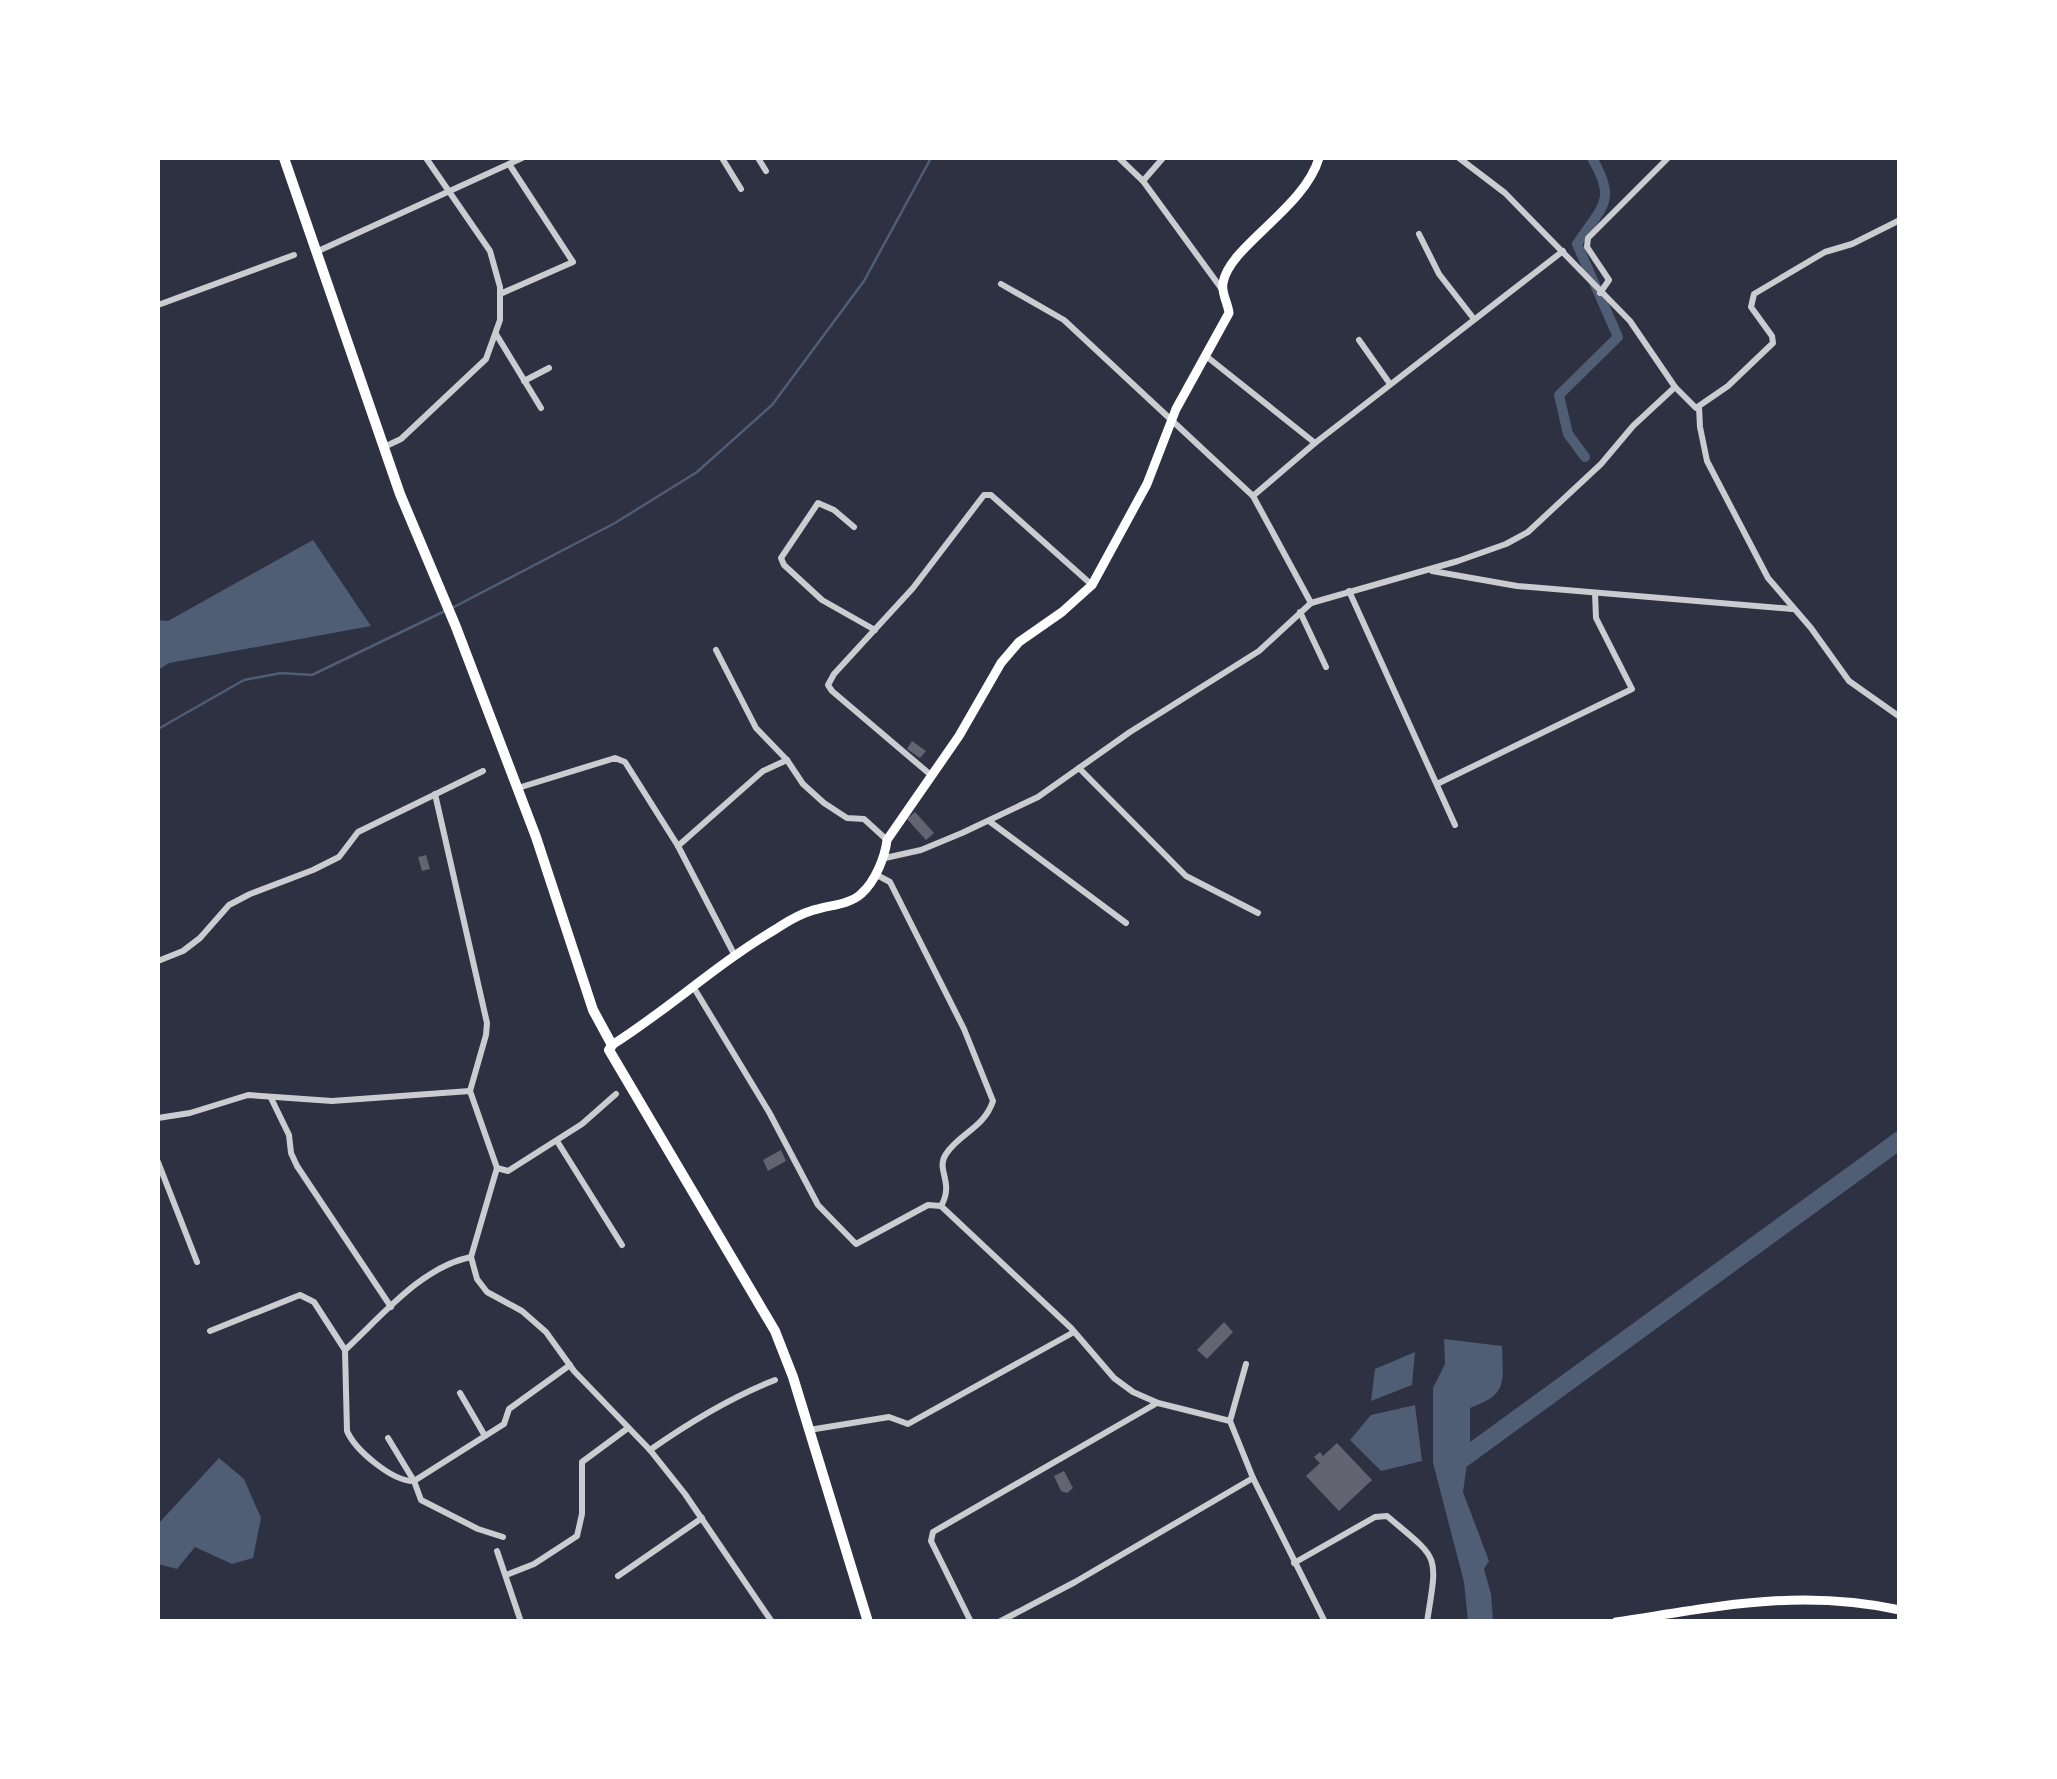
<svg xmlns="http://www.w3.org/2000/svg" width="2057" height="1779" font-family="'Zilla Slab',serif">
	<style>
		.water { fill: #4f5d75 }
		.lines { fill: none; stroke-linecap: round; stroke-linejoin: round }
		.stream { stroke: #4f5d75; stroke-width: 2.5 }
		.canal { stroke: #4f5d75; stroke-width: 10 }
		.river { stroke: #4f5d75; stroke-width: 18 }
		.building { fill: #626471 }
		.minor { stroke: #caccd0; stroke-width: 6 }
		.secondary { stroke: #fff; stroke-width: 9 }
		.trunk { stroke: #fff; stroke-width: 10 }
	</style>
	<rect width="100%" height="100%" fill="#2d3142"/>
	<g class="water">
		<path d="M313 540 371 626 169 663 158 670V620L168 621Z"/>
		<path d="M1444 1339 1502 1346C1503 1384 1508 1394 1470 1408V1442L1463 1492 1489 1561 1484 1569 1491 1594 1493 1621H1468L1464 1582 1433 1463V1388L1445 1364Z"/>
		<path d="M1415 1352 1412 1385 1371 1401 1375 1369Z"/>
		<path d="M1415 1405 1422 1461 1381 1471 1350 1440 1371 1415Z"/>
		<path d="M219 1458 244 1479 261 1518 253 1558 232 1564 195 1547 177 1569 158 1564V1524Z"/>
	</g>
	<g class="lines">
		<g class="stream">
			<path d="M454 607 615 523 697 472 772 405 864 281 931 158"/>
			<path d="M158 729 244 680 281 673 312 675 447 610"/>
		</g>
		<path class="canal" d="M1585 457 1568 434 1559 395 1618 337 1577 244C1603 205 1617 201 1592 158"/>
		<path class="river" d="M1451 1467 1900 1140"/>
	</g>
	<g class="building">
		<path d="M912 741 926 751 920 758 907 749Z"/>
		<path d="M915 812 934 833 926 840 907 819Z"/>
		<path d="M426 855 430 869 422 871 418 857Z"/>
		<path d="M781 1150 786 1161 768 1171 763 1160Z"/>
		<path d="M1224 1322 1233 1332 1207 1359 1197 1350Z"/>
		<path d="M1337 1443 1372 1480 1339 1511 1306 1476 1320 1463 1314 1457 1320 1452 1323 1456Z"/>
		<path d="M1064 1471 1073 1488 1067 1493 1061 1491 1054 1476Z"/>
	</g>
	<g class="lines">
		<g class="minor">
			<path d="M722 158 741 189"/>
			<path d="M758 158 766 171"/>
			<path d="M1119 158 1143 181 1221 288"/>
			<path d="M1459 158 1505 193 1630 321 1675 387 1696 408 1728 386 1773 343 1772 336 1751 307 1754 294 1825 252 1852 244 1900 220"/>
			<path d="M1143 181 1163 158"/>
			<path d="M1419 234 1439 274 1474 319"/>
			<path d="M316 252 522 158"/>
			<path d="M1001 284 1064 320 1253 496 1311 603"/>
			<path d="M1600 293 1609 280 1587 247 1588 238 1668 158"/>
			<path d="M500 294 573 262 509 164"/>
			<path d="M158 305 294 255"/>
			<path d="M496 334 541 408"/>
			<path d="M1359 340 1390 384"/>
			<path d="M1206 356 1315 443"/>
			<path d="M524 381 549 368"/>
			<path d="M1699 407 1700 427 1707 461 1768 578 1811 628 1849 681 1900 717"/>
			<path d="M384 447 401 439 486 359 500 320V287L490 251 426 158"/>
			<path d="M1253 496 1315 443 1563 251"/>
			<path d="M854 527 834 510 818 503 781 558 784 565 822 600 875 630"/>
			<path d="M1432 571 1517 586 1792 609"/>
			<path d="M1349 591 1455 825"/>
			<path d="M1300 612 1326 667"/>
			<path d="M787 760 803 784 824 803 847 818 864 819 887 840"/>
			<path d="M1079 768 1186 876 1258 913"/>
			<path d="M932 776 832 691 828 685 834 674 913 588 984 495H991L1092 585"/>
			<path d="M1437 784 1632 689 1596 618 1595 593"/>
			<path d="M518 788 615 758 625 762 678 846 734 954"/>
			<path d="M435 794 487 1023 486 1035 470 1091"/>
			<path d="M989 821 1126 923"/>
			<path d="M678 846 763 771 787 760 756 728 716 650"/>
			<path d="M885 858 921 850 962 833 1038 797 1130 732 1259 651 1311 603 1458 561 1506 544 1528 532 1601 464 1633 426 1675 387"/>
			<path d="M875 874 890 882 964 1029 993 1101C984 1128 960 1133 946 1154 935 1170 955 1182 941 1206"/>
			<path d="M158 961 183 951 200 938 229 905 250 894 313 870 339 857 358 832 483 771"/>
			<path d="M694 988 769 1112 818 1205 856 1244 928 1205 941 1206 1071 1328 1114 1378 1133 1392 1158 1403 1230 1421"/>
			<path d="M271 1098 289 1135 291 1153 297 1166 391 1307"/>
			<path d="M158 1118 190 1113 248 1095 332 1101 470 1091 497 1168 508 1171 582 1124 616 1094"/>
			<path d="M557 1141 622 1245"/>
			<path d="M158 1162 197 1262"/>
			<path d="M497 1168 471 1257 477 1279 487 1292 522 1311 546 1332 574 1371 650 1450 685 1494 772 1622"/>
			<path d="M471 1257C421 1267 381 1317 345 1350L347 1431C355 1450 393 1482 414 1481L504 1424 509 1409 570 1365"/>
			<path d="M210 1331 300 1295 314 1302 345 1350"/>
			<path d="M1246 1364 1230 1421 1253 1478 1325 1622"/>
			<path d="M460 1393 485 1436"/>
			<path d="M809 1430 889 1417 908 1424 1074 1332"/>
			<path d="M388 1438 414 1481 421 1500 478 1529 503 1537"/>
			<path d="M650 1450C690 1422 729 1398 775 1380"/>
			<path d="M497 1551 521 1622"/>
			<path d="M1294 1563 1375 1517 1387 1516C1440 1561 1438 1552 1427 1622"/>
			<path d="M506 1575 534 1564 577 1536 582 1514V1462L628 1428"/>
			<path d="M618 1576 702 1518"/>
			<path d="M971 1622 931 1541 933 1532 1157 1403"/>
			<path d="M999 1622 1075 1582 1253 1478"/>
		</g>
		<g class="secondary">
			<path d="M612 1045C669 1009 718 963 776 929 788 921 803 912 818 909 832 905 850 904 861 894 875 882 885 857 887 840L959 736 1001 663 1019 642 1062 612 1092 585 1147 484 1176 409 1229 313C1228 303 1221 293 1223 283 1229 246 1304 209 1319 158"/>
			<path d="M1616 1622C1716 1607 1798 1588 1900 1610"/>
		</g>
		<path class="trunk" d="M284 158 400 494 456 627 536 837 593 1010 612 1045 609 1050 775 1331 793 1377 868 1622"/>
	</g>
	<rect width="2057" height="1779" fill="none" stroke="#ffffff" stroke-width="320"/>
</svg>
